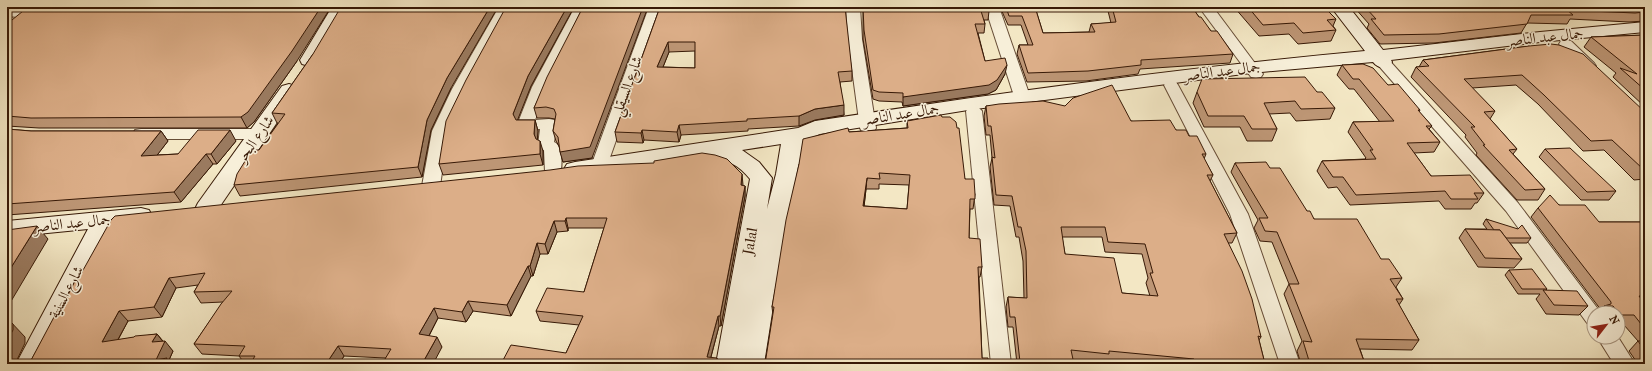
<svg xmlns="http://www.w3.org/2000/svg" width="1652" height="371" font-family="'IM FELL French Canon',Amiri,serif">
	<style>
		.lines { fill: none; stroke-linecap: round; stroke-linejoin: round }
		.street-casing { stroke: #664c36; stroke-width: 2 }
		.secondary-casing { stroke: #371906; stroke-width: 2 }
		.street { fill: #f7efd9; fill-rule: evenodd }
		.secondary { fill: #f7efd9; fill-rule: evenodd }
		.wall { fill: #bd9675; stroke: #371906; fill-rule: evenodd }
		.shaded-wall { fill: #9a7a5f; stroke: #371906 }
		.building { fill: #dcae88; stroke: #371906; fill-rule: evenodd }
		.labels { text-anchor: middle; stroke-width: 3; stroke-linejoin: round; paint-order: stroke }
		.street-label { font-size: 15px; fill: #371906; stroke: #f7efd9 }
	</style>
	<rect width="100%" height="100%" fill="#f3e7c4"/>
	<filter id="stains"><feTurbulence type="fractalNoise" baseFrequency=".005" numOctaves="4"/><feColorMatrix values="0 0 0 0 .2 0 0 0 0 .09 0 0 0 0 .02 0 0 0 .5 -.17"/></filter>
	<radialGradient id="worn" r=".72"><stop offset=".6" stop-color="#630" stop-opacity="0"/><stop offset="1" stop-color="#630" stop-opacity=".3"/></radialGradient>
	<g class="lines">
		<defs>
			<g id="street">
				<path d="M499 7H513L468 89 448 131 440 186 437 190 431 192 425 190 422 186 432 131 452 89Z"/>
				<path d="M575 7H589L548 87 535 120 549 119 555 120 557 124 554 142C563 145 563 169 559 176L553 178 547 176 545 172 544 150 540 149 538 145 540 129 525 130 519 129 517 125 532 87Z"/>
				<path d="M649 7H663L607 166 605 170 599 172 593 170 591 166Z"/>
				<path d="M846 7H860L862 39 876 128 874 132 868 133 862 132 860 128 848 39Z"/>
				<path d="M985 7H999L1032 102 1029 105 1024 107 1019 105 1016 102Z"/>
				<path d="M1199 7H1213L1263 74 1261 77 1256 78 1251 77Z"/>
				<path d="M7 8 33 11 35 14 33 17 28 18 7 16Z"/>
				<path d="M1566 40 1571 41 1594 63 1596 66 1594 69C1581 72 1570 56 1561 47L1559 44 1561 41Z"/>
				<path d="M1383 58 1388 59 1518 203 1601 313H1594V326L1587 323 1506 211 1378 65 1376 62 1378 59Z"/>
				<path d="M1171 80 1176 82 1178 85 1248 214 1300 364H1280L1230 214 1164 85 1166 82Z"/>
				<path d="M974 106 979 108 982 111 1011 364H991L966 111 969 108Z"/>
				<path d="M141 129H259L265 130 267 134 265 138 259 139H141L135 138 133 134 135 130Z"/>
				<path d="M1597 337H1618L1635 364H1614Z"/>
			</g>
			<g id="secondary">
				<path d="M332 7H350L316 64 309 66 302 64 300 60Z"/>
				<path d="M1331 7H1349L1383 50 1540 32 1645 22V32L1540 42 1391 60 1392 62 1390 66C1382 68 1378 68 1373 62L1251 73 968 110 820 134 803 141 798 174 785 230 764 364H716L750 179C739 165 727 160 710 155L575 176 567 174 564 169 567 164 575 162 798 128 815 121C998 93 1181 68 1365 51ZM781 144 776 174 767 209 772 178 759 162 742 150Z"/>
				<path d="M289 84 296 86 299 90 214 215 206 217 198 215 195 209 198 203 282 86Z"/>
				<path d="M141 208 149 210 152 216 149 222 141 224 112 227 42 364H16L88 229 7 237V221Z"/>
			</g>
		</defs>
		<use href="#street" class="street-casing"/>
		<use href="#secondary" class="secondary-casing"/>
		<use href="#street" class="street"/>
		<use href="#secondary" class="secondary"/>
	</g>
	<g class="wall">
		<path d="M12 7H27L25 8Z"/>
		<path d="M506 7H574L531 86 517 120H535L538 131 537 140 543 151V165L443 175 439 164Z"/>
		<path d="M583 7 592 158 563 162 559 146 556 141 553 131 555 119 549 118H537L534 108Z"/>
		<path d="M660 7 852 71V81L840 82 844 115 815 120 799 126 748 129V131L681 135 679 142 644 140 643 143 617 142 615 132ZM695 51V68L663 67 669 52Z"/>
		<path d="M863 7H988L989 11 988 20H984L985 24 984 33H978L985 61 1005 74 996 90 988 94 903 106 902 102 879 101 873 99 863 39Z"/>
		<path d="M1000 7H1035L1043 33 1089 32 1091 24 1111 23 1107 7H1192L1199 17 1211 31 1233 54 1230 63 1140 69 1138 74 1086 81 1027 82 1017 54 1019 45H1028L1021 25H1008Z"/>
		<path d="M1234 7H1324L1336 19 1333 26 1336 30 1331 41 1298 44 1289 34 1259 36Z"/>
		<path d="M1354 7H1645V21L1629 22 1570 19 1567 24 1527 23 1521 33 1434 43 1380 44 1367 28 1369 24Z"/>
		<path d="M7 24 297 61 254 122 247 128H39L7 126Z"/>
		<path d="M1645 35V107L1613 77 1616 73 1584 47 1591 37Z"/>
		<path d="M1529 46 1645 112V179L1634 180 1604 150 1583 151 1538 104 1516 85 1472 88 1495 111 1490 119 1517 149 1513 154 1545 189 1538 200H1517L1476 155 1477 153 1465 137 1466 135 1411 77 1416 67H1419L1423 60Z"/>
		<path d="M313 54 451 88 431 130 422 177 240 196 234 185 278 123H277L272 113Z"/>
		<path d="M1342 65 1388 85 1420 110 1419 112 1432 126 1429 129 1440 142 1434 152 1414 153 1431 176 1484 193 1477 203H1475L1471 209H1445L1439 201 1350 205 1337 187 1328 188 1317 171 1322 161 1365 159 1366 158 1348 132 1353 122H1380L1354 89H1349L1337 75Z"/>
		<path d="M1197 92H1317L1335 108 1330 119 1296 121 1290 113 1269 114 1277 129 1272 141H1247L1240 127H1204L1193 103Z"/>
		<path d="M986 106 1131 121 1176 130 1189 136 1206 154 1204 159 1213 175 1210 181 1237 233 1232 243H1228L1261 337 1259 340 1265 364H1141L1107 361 1106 363 1073 360 1074 364H1017L1013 327H1008L1006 307 1008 297 1024 298 1023 261 1019 237H1016L1010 206 994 205 990 167 992 158 990 135H986L984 116ZM1062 237H1102L1105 252 1142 254 1148 278 1146 283 1150 296 1122 293 1065 254Z"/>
		<path d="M942 117 965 179 975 194 973 209H970L969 238 982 267 980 277H979L982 358 988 364H765L773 315 772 307 799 164 849 132 907 128V121ZM879 184 909 185 907 209 864 206 866 189H879Z"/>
		<path d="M7 129 31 131H161L168 141 157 155 178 154 236 141 217 164H213L181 202 7 215Z"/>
		<path d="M1545 149 1616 191 1609 200H1581L1539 157Z"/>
		<path d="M1235 163 1270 168 1307 211 1314 219 1381 259 1402 278 1396 287 1403 299 1399 305 1419 340 1412 350 1360 349 1365 364H1301L1297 351 1302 341 1284 294 1289 284 1272 242 1260 241 1254 228 1258 220 1231 172Z"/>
		<path d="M743 186H745V196L721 326H719L711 357 566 353 579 325 540 321 536 311 584 292 604 228H568V231L557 232 548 254H540L533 276H531L511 316 473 311 466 322 438 318 429 336 442 347 385 358 344 356 339 364H245L239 356 202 354 194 344 223 302 201 303 194 292 198 285 176 288 162 317 128 321 118 340 157 334 163 341 173 351 169 360 172 364H29L75 281Z"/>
		<path d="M1559 205 1599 222H1645V364H1638L1629 351 1638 341 1624 325H1618V313H1598L1601 310 1531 217 1538 208Z"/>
		<path d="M1486 219 1531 238 1527 243H1510L1522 259 1514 268 1478 267 1459 238 1465 229H1487L1483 224Z"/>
		<path d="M1509 270 1547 289 1546 290 1588 306 1579 315 1546 314 1536 299 1540 294H1518L1505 275Z"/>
	</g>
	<g class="shaded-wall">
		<path d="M321 7H331L297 61 254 122 247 128 241 117Z"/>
		<path d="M490 7H498L451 88 431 130 422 177 418 167 427 120 447 78Z"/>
		<path d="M567 7H574L531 86 516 124 513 114 528 76Z"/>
		<path d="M643 7H648L592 158 563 162 560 152Z"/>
		<path d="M7 11 12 18 7 23Z"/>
		<path d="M668 42 669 52 659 77 657 67Z"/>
		<path d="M1007 65 1005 74 996 90 988 94 903 106V97Z"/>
		<path d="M844 105V115L815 120 799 126V116L815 109Z"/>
		<path d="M535 120 538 131 537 145 534 134Z"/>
		<path d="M679 125 681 135 679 142 677 132Z"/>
		<path d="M230 130 236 141 217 164 211 154Z"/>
		<path d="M642 130 644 140 643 143 641 133Z"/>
		<path d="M161 131 168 141 148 167 141 156Z"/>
		<path d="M540 141 543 151V165L540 154Z"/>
		<path d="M206 154 213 164 181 202 174 192Z"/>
		<path d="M742 174 743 185 742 196 741 185Z"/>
		<path d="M867 178 866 189 863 216V206Z"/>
		<path d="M745 186V196L721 326 720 316Z"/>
		<path d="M566 218 568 228V231L565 221Z"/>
		<path d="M554 221 557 232 548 254 545 244Z"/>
		<path d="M37 226 48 239 7 308V274Z"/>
		<path d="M537 243 540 254 533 276 530 266Z"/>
		<path d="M528 266 531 276 511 316 507 305Z"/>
		<path d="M169 278 176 288 162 317 154 307Z"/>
		<path d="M468 301 473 311 466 322 462 312Z"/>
		<path d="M434 308 438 318 424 345 419 334Z"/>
		<path d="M119 311 128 321 111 352 102 342Z"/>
		<path d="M718 316 719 326 709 364 707 357Z"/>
		<path d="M9 320 25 337V343L15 364H7V341Z"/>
		<path d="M157 334 164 343 165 341 173 351 169 360 172 364H159L156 360 152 342Z"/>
		<path d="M437 337 442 347 433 364H422Z"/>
		<path d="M338 346 344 356 339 364H326Z"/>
		<path d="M717 358 718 364H715Z"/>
	</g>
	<g class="building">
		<path d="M28 7H321L292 51 248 112 241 117 31 118 7 116V24Z"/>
		<path d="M341 7H490L447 78 427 120 418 167 234 185 237 174 252 150H259L285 114 272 113 313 54Z"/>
		<path d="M506 7H567L528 76 513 114 516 120H535L534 134 536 139 540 141V154L439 164 446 121 466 80Z"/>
		<path d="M583 7H643L590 147 560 152 558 137 553 131 556 114 554 109 546 107 534 108 547 77Z"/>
		<path d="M660 7H845L852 71 838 72 844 105 815 109 799 116 747 119V121L679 125 677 132 642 130 641 133 615 132ZM668 42H695V68L657 67Z"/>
		<path d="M863 7H988L989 11H981L985 24H975L985 61 1005 58 1007 65 997 80 989 85 903 97V93L879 92 873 90 864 30Z"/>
		<path d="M1006 7H1035L1043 33 1095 32 1091 24 1116 22 1112 7H1192L1199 17H1201L1211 31H1217L1233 54 1141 60V65L1088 71 1028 73 1019 45H1033L1022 16H1009Z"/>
		<path d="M1248 7H1324L1336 19 1327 20 1336 30 1303 33 1294 23 1263 25Z"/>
		<path d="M1365 7H1645V12L1635 13 1567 10 1573 15H1531L1527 24 1439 34 1384 35 1371 19H1376Z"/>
		<path d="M1645 35V90L1620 68 1637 74 1591 37Z"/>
		<path d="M1551 44 1559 45 1583 54 1645 112V142L1640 143 1645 147V169H1643L1612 140 1591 141 1544 95 1522 75 1464 79 1495 111 1484 112 1517 149 1509 150 1545 189 1525 190 1483 145H1485L1471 127H1475L1416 67 1429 66 1423 60 1529 46Z"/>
		<path d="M1363 64 1373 68 1388 85 1398 84 1420 110H1418L1432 126H1426L1440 142 1407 143 1431 176 1470 175 1484 193H1474L1478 199H1451L1445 191 1356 195 1343 177H1333L1322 161 1376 159 1370 150H1373L1353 122 1394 121 1359 79H1353L1342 65Z"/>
		<path d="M1305 77 1317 92H1322L1335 108 1301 109 1295 101 1264 103 1277 129H1252L1244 116H1208L1197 92 1202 79Z"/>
		<path d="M1112 85 1131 121 1170 120 1176 130H1186L1189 136H1197L1206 154H1202L1213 175H1207L1237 233 1224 234 1242 271 1252 299 1261 337 1258 336 1265 364H1195L1194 359 1109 351V354L1071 350 1074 364H1022V362H1020L1015 317H1010L1008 297 1027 298 1026 251 1021 227H1018L1012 196 996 195 992 157 995 158 991 126H988L986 106 999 104 1043 101 1065 106 1073 98ZM1061 227H1105L1108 242 1145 244 1153 273H1150L1158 296 1122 293 1114 258 1065 254Z"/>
		<path d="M941 115 942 117H950L956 122 957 128H959L965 179H974L975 194V199H970L969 238 980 239 982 267H978L982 358H988V364H886L866 362 865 364H835L812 362V364H765L774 307H772L786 220 799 164 803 139 848 128 849 132 908 128 907 121ZM879 173 910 175 907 209 863 206 867 178 880 179Z"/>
		<path d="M7 129 31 131H161L141 156 178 154 198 130H230L211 154H206L174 192 7 204Z"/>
		<path d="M1570 148 1616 191 1587 192 1545 149Z"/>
		<path d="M702 153 715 155 727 159 742 174 741 185 745 186 720 316H718L707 357 717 358 715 364H501L511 345 566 353 583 316 536 311 547 288 584 292 607 218H566L565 221H554L545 244 537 243 530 266H528L507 305 468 301 462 312 434 308 419 334 437 337 422 364H382L391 349 338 346 326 364H250L255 356H239L245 346 194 344 221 304 232 291 194 292 205 273 169 278 154 307 119 311 102 342 134 337 135 336 157 334 152 342 165 341 156 360 167 358 164 364H29L62 302 65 301 75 281H77L111 220 115 216 550 170 578 166 654 163V161Z"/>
		<path d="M1266 162 1270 168H1280L1307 211H1310L1314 219H1357L1381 259H1389L1402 278 1390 279 1403 299H1396L1419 340 1356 339 1365 364H1310L1303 341 1312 342 1289 284H1299L1277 232 1265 231 1259 218H1268L1235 163Z"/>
		<path d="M1550 195 1559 205H1585L1599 222H1645V296H1639L1645 304V329L1634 315H1621L1613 306H1604L1611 304V302L1538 208Z"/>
		<path d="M1486 219 1518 229 1522 225 1531 238H1506L1500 230H1494Z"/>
		<path d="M37 226 7 274V230Z"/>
		<path d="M1465 229 1500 230 1522 259 1485 258Z"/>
		<path d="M1532 269 1547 289H1522L1509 270Z"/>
		<path d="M1543 290 1577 291 1588 306 1554 305Z"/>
		<path d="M7 320H9L13 324V330L7 341Z"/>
		<path d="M1638 341H1645V351Z"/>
	</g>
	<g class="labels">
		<g class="street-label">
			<text transform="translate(1545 37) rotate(-6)" y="5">جمال عبد الناصر</text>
			<text transform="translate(1222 71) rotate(-7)" y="5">جمال عبد الناصر</text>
			<text transform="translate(627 86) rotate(-70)" y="5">شارع السيقلي</text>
			<text transform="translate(901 114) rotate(-9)" y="5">جمال عبد الناصر</text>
			<text transform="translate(255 139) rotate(-55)" y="5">شارع البحر</text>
			<text transform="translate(72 223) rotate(-6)" y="5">جمال عبد الناصر</text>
			<text transform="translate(750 241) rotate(-80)" y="5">Jalal</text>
			<text transform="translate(66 292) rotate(-62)" y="5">شارع السنية</text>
		</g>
	</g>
	<rect width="1652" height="371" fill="none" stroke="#f3e7c4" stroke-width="24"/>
	<rect x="8" y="8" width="1636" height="355" fill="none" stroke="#371906" stroke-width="2"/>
	<rect x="12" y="12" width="1628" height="347" fill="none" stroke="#371906"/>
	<g transform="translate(1606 325) rotate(59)"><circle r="19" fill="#f7efd9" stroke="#aa9985"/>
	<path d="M0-3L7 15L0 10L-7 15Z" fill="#8f2418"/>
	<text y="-6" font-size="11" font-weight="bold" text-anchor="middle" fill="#371906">N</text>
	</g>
	<rect width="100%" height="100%" filter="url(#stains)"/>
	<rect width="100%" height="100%" fill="url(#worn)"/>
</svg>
